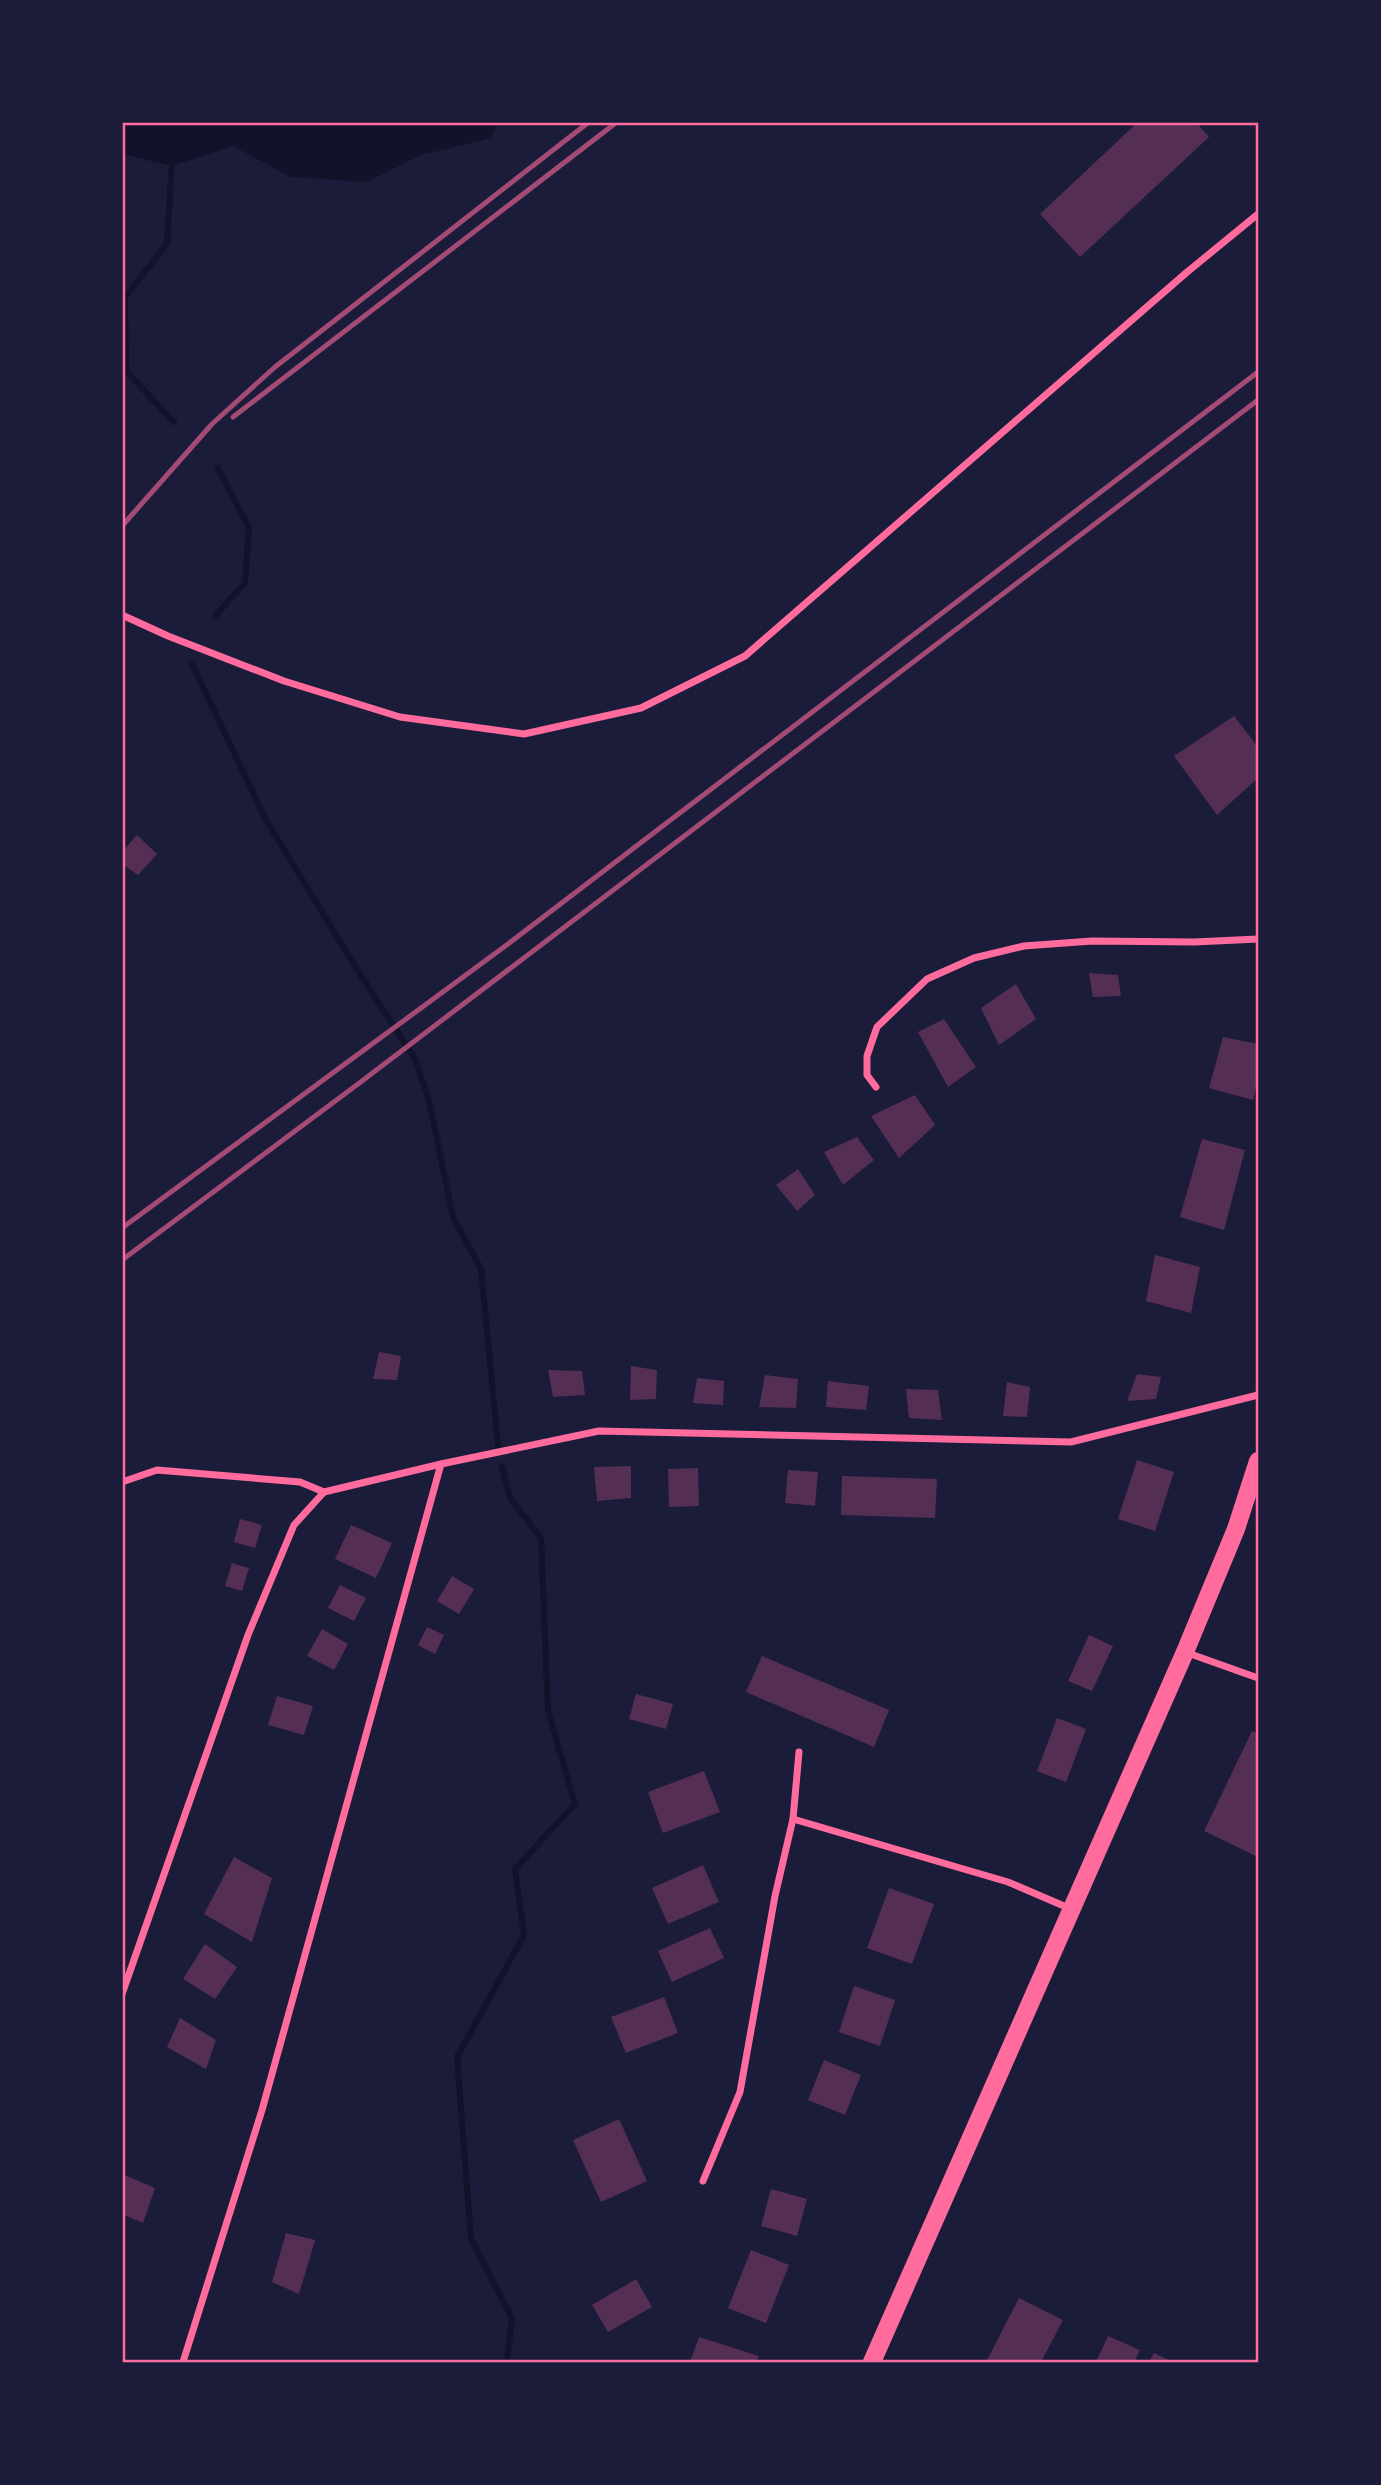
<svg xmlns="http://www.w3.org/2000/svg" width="1381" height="2485" font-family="Barlow,sans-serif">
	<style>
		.water { fill: #12122b }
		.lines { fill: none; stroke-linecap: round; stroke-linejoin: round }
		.stream { stroke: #12122b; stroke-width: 6 }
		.building { fill: #542f53 }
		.minor { stroke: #ff6b9d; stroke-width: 7 }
		.primary { stroke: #ff6b9d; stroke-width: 18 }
		.rail { stroke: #a44b75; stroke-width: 5 }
		.neatline { fill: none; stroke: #ff6b9d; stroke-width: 2.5 }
	</style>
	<rect width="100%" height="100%" fill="#1b1b3a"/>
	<path class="water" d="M123 122H497V123L491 138 421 155 367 182 291 177 233 146 171 166 123 154Z"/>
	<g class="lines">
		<g class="stream">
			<path d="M172 160 167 244 125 297 126 371 174 422"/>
			<path d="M215 616 245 583 249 528 218 468"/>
			<path d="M192 664 266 820 353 963 415 1059 429 1100 453 1217 481 1269 498 1445"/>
			<path d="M502 1466 510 1498 541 1538 548 1711 575 1804 515 1869 524 1935 457 2057 471 2239 512 2318 507 2362"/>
		</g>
	</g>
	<g class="building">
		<path d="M1138 122H1196L1209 137 1080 257 1040 214Z"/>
		<path d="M1234 716 1258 747V778L1217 815 1174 756Z"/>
		<path d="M137 835 157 854 138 875 122 864V852Z"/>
		<path d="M1089 973 1118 975 1121 996 1093 997Z"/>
		<path d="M1016 984 1036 1019 999 1045 981 1008Z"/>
		<path d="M944 1019 976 1067 948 1087 918 1032Z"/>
		<path d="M1223 1037 1258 1044V1078L1253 1100 1209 1088Z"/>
		<path d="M915 1095 935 1125 899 1158 871 1116Z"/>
		<path d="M857 1137 874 1160 843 1185 824 1152Z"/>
		<path d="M1202 1139 1245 1150 1224 1230 1180 1217Z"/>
		<path d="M798 1169 815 1195 797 1211 776 1185Z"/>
		<path d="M1155 1255 1200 1267 1191 1313 1146 1301Z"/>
		<path d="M379 1352 401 1356 397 1380 373 1379Z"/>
		<path d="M631 1366 657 1370 656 1399 630 1400Z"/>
		<path d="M548 1370 582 1371 585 1395 553 1397Z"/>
		<path d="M1137 1374 1161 1377 1156 1399 1127 1401Z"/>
		<path d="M765 1375 798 1379 796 1408 759 1407Z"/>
		<path d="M697 1378 724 1381 723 1405 693 1403Z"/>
		<path d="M828 1381 869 1386 866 1410 826 1407Z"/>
		<path d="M1007 1382 1030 1387 1027 1417 1003 1416Z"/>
		<path d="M906 1389 938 1390 942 1420 909 1418Z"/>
		<path d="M1137 1460 1174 1472 1155 1531 1118 1519Z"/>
		<path d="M631 1466V1498L597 1501 594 1467Z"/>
		<path d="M698 1468 699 1506 669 1507 668 1469Z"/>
		<path d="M788 1470 818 1472 815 1506 785 1503Z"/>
		<path d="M842 1476 937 1479 935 1518 841 1515Z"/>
		<path d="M240 1519 262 1525 255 1548 234 1542Z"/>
		<path d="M351 1525 392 1543 376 1578 335 1559Z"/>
		<path d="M232 1563 249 1568 242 1591 225 1586Z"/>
		<path d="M452 1576 474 1589 459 1614 437 1601Z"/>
		<path d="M340 1585 366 1598 354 1621 328 1608Z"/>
		<path d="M427 1627 444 1635 435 1654 418 1645Z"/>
		<path d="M322 1629 348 1644 334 1670 307 1656Z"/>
		<path d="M1089 1635 1113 1646 1092 1691 1068 1681Z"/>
		<path d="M762 1656 889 1710 874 1747 746 1692Z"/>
		<path d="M636 1694 673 1704 666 1729 629 1719Z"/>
		<path d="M277 1696 313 1706 304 1735 268 1725Z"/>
		<path d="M1057 1718 1086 1729 1066 1782 1037 1771Z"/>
		<path d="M1252 1731 1258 1734V1857L1204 1831Z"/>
		<path d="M704 1771 720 1812 663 1833 648 1792Z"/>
		<path d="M234 1857 272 1878 252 1942 204 1914Z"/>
		<path d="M703 1865 719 1902 668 1924 652 1888Z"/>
		<path d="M889 1888 934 1904 912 1964 867 1948Z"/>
		<path d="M710 1928 724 1958 672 1982 658 1951Z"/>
		<path d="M205 1944 237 1967 215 1999 183 1979Z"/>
		<path d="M854 1986 895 2000 880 2046 839 2032Z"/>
		<path d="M664 1997 678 2033 626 2053 611 2017Z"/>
		<path d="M180 2018 216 2040 206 2069 167 2047Z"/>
		<path d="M824 2060 861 2075 845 2115 808 2100Z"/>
		<path d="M619 2119 647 2181 601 2202 573 2140Z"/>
		<path d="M122 2174 155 2188 143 2223 122 2214Z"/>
		<path d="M771 2189 807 2199 797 2236 761 2226Z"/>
		<path d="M286 2233 315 2240 299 2294 272 2282Z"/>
		<path d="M751 2250 789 2265 766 2323 728 2308Z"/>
		<path d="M636 2279 652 2307 608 2332 592 2305Z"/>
		<path d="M1019 2298 1063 2320 1041 2362H986Z"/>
		<path d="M1108 2336 1140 2350 1134 2362H1096Z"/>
		<path d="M699 2337 759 2356 756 2362H690Z"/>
		<path d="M1154 2353 1173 2362H1149Z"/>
	</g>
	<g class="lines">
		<g class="minor">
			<path d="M122 615 168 636 284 681 400 717 524 734 641 708 745 656 1186 273 1258 214"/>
			<path d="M876 1087 867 1075V1056L877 1027 927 979 974 958 1024 946 1092 941 1194 942 1258 939"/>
			<path d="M122 1482 157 1470 300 1482 324 1492"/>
			<path d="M324 1492 441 1464 599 1431 1071 1442 1258 1395"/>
			<path d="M1185 1652 1258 1678"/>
			<path d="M793 1819 1008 1882 1071 1909"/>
			<path d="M122 1994 248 1635 294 1525 324 1492"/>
			<path d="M703 2181 740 2092 775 1896 793 1819 799 1752"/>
			<path d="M183 2362 262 2110 441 1464"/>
		</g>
		<path class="primary" d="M872 2362 1185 1652 1236 1529 1258 1461"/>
		<g class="rail">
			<path d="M233 417 617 122"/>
			<path d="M122 526 212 424 275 367 589 122"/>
			<path d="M122 1228 508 944 1258 372"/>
			<path d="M122 1260 362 1081 1258 400"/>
		</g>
	</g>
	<rect width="1381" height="2485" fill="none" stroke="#1b1b3a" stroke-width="248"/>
	<rect x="124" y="124" width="1133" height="2237" class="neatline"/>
</svg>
